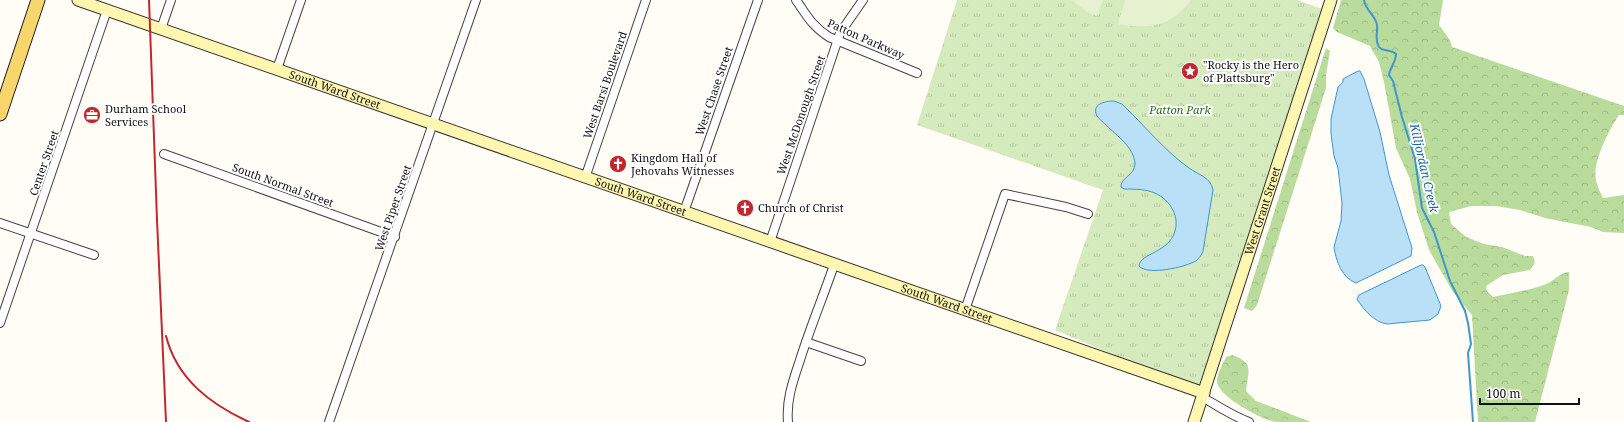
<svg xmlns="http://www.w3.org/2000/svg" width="1624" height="422" font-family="'Noto Serif',serif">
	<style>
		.forest { fill: url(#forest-crowns) }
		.park { fill: url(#park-tufts) }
		.pitch { fill: #e6f2cf }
		.water { fill: #b9e0f7; stroke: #3f96cf }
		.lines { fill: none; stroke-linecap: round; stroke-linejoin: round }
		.stream { stroke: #3f96cf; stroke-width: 2 }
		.street-casing { stroke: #444; stroke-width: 10 }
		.secondary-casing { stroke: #333; stroke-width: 13 }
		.primary-casing { stroke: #222; stroke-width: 15 }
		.street { stroke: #fff; stroke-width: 8 }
		.secondary { stroke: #fff6b0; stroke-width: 11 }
		.primary { stroke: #f9d66b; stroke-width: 13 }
		.rail { stroke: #c4262e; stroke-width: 2 }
		.labels { text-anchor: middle; stroke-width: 4; stroke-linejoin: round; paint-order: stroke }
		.street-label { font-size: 11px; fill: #111; stroke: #fff }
		.poi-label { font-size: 11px; fill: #111; stroke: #fff; text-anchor: start }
		.park-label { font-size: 11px; font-style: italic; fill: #2f6b1f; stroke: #fff }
		.water-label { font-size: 12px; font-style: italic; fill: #1768a6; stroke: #fff }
	</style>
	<defs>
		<pattern id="forest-crowns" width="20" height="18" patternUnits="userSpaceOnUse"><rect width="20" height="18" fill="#b9dc9c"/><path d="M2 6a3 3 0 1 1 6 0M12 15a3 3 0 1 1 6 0" fill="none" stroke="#9ebc85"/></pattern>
		<pattern id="park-tufts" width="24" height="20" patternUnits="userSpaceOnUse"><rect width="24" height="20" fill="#d5ebbd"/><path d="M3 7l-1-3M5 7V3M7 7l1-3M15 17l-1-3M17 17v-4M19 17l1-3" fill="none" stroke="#b6c8a1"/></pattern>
	</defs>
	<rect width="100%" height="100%" fill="#fffdf5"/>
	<g class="forest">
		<path d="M1341 0H1443L1439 25 1450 40 1452 47 1624 106V115H1619C1609 130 1592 162 1596 180 1597 186 1600 192 1603 198L1624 195V233L1603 232 1591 227 1545 218 1520 210 1496 206H1471L1449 212 1451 224 1466 237 1484 244 1502 247 1525 256H1533L1535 262 1530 270 1503 275 1486 286V290L1493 297C1507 294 1538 289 1550 282 1557 278 1560 273 1569 272V290L1535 422H1478L1472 315 1453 292 1429 250 1417 212 1410 179 1396 148 1384 82 1379 62 1370 46 1337 32 1333 28Z"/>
		<path d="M1326 48 1330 51 1326 75V88L1257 305 1252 311 1244 308Z"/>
		<path d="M1232 355C1255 363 1248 371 1246 391L1256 401 1311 422C1300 422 1287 422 1276 422 1262 420 1217 396 1217 381 1217 374 1223 364 1226 357Z"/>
	</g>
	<path class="park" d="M957 0H1297L1328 11 1204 393 1055 330 1103 190 917 125Z"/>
	<g class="pitch">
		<path d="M1071 0H1103L1097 16 1087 12Z"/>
		<path d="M1125 0H1191C1172 26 1149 30 1118 24Z"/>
	</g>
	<g class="water">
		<path d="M1358 71H1360L1364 79 1380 132 1389 175 1412 248 1411 256 1356 283C1342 278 1336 261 1334 247L1341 221 1342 203 1338 168 1334 156 1331 134V119L1338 87 1343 82V79Z"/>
		<path d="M1114 101 1122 104C1143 124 1166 152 1189 168 1198 175 1211 177 1213 190L1203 251C1202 255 1199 258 1196 261 1185 267 1148 276 1139 266 1140 253 1169 253 1175 231 1180 215 1168 197 1152 192 1143 189 1133 189 1124 189L1121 187C1120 178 1135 175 1135 164 1134 147 1117 136 1106 125 1103 122 1099 119 1097 116 1091 104 1105 101 1114 101Z"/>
		<path d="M1421 265H1423L1425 267 1441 306 1438 314 1430 320 1387 324C1374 322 1364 310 1357 299L1359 295Z"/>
	</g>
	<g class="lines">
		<path class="stream" d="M1364 0C1365 10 1376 16 1377 25 1378 33 1374 39 1379 47 1383 52 1391 49 1396 54 1396 62 1390 67 1389 75L1393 81 1402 117 1415 159 1422 208 1434 232 1450 281 1465 311 1468 323 1471 344 1468 353 1473 422"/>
		<defs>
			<g id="street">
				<path d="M796 0C807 16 812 26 829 37L917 73"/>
				<path d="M161 29 171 0"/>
				<path d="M277 69 301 0"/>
				<path d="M164 154 395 237"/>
				<path d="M585 178 646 0"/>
				<path d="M684 212 758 0"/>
				<path d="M0 223 94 255"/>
				<path d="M770 242 840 33 863 0"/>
				<path d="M965 310 1005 194 1066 207 1088 214"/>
				<path d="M0 323 107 10"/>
				<path d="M806 342 861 361"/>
				<path d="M1202 397C1218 406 1232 416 1249 422"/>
				<path d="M329 422 476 0"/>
				<path d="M788 422C786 400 793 381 800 360 810 328 823 297 834 265"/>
			</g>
			<g id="secondary">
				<path id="s1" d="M78 0 1204 393"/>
				<path id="s2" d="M1194 422 1331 0"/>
			</g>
			<path id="primary" d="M0 114 38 0"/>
		</defs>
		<use href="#street" class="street-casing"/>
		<use href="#secondary" class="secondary-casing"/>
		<use href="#primary" class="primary-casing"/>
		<use href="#street" class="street"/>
		<use href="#secondary" class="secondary"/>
		<use href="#primary" class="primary"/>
		<g class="rail">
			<path d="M149 0 157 220 166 422"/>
			<path d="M166 336C177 379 210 404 249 422"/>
		</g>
	</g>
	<defs>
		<symbol id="sight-disc" viewBox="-11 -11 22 22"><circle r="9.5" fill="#c4262e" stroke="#fff"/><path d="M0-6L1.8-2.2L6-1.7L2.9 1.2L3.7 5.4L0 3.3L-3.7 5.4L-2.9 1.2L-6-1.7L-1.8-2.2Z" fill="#fff"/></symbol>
		<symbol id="office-disc" viewBox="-11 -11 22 22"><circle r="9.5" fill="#c4262e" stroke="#fff"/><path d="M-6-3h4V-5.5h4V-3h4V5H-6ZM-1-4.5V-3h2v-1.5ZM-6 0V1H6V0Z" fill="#fff"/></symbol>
		<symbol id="church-disc" viewBox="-11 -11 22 22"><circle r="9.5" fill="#c4262e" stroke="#fff"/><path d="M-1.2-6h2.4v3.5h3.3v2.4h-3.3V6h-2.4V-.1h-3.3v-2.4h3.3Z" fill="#fff"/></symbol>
	</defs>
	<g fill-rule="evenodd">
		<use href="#sight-disc" x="1180" y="61" width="20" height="20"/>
		<use href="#office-disc" x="82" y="105" width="20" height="20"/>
		<use href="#church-disc" x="608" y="154" width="20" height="20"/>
		<use href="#church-disc" x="735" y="198" width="20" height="20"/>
	</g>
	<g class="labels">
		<g class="street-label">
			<text transform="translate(866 39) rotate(24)" y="4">Patton Parkway</text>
			<text transform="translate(605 85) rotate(-71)" y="4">West Barsi Boulevard</text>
			<text dy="4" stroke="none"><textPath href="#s1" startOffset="272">South Ward Street</textPath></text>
			<text transform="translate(714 91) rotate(-71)" y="4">West Chase Street</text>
			<text transform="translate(801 115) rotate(-71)" y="4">West McDonough Street</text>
			<text transform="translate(44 163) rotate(-71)" y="4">Center Street</text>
			<text transform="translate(283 185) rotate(20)" y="4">South Normal Street</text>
			<text dy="4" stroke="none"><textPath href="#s1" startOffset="596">South Ward Street</textPath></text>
			<text transform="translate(393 208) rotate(-71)" y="4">West Piper Street</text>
			<text dy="4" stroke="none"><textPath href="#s2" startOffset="222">West Grant Street</textPath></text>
			<text dy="4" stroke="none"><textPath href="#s1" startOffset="920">South Ward Street</textPath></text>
		</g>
		<g class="poi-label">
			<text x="1203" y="69">"Rocky is the Hero<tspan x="1203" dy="13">of Plattsburg"</tspan></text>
			<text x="105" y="113">Durham School<tspan x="105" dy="13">Services</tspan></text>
			<text x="631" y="162">Kingdom Hall of<tspan x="631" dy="13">Jehovahs Witnesses</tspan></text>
			<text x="758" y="212">Church of Christ</text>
		</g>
		<g class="park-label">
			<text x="1180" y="114">Patton Park</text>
		</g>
		<g class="water-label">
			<text transform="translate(1424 168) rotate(77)" y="4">Killjordan Creek</text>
		</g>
	</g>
	<path d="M1480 398v6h99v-6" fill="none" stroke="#111111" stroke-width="2"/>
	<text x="1486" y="398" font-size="12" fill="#111111" stroke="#ffffff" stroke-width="3" paint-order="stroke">100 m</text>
</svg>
